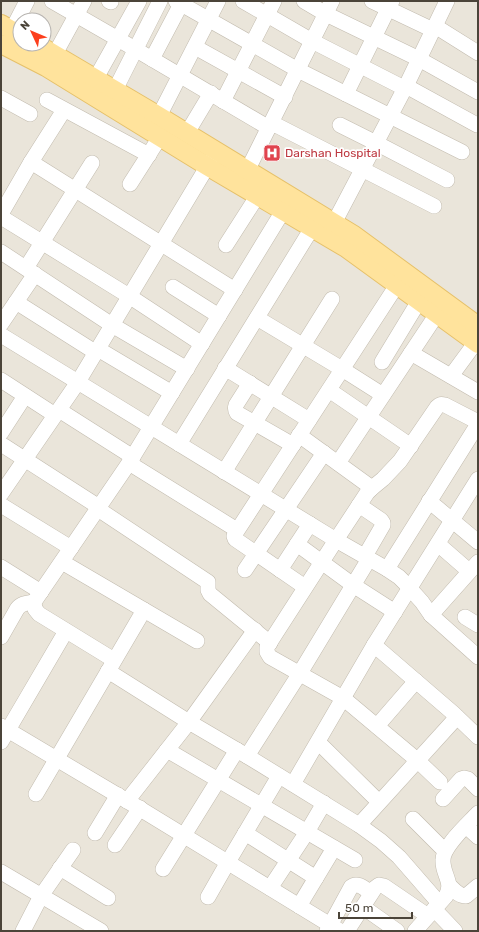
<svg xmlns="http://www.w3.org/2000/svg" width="479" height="932" font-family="Rubik,sans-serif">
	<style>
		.residential { fill: #eae5da; fill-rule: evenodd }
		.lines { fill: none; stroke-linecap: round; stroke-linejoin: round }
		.minor-casing { stroke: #c2bbae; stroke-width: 16 }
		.major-casing { stroke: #e6c16a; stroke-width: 20 }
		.minor { stroke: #fff; stroke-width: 15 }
		.major { stroke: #ffe39c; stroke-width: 18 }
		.labels { text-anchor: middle; stroke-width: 3.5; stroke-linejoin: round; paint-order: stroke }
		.health-label { font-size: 12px; fill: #be3a42; stroke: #fff; text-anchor: start }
	</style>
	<rect width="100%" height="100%" fill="#f6f3ec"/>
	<path class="residential" d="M1 1H478V931H1ZM20 20H44V44H20Z"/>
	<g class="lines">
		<defs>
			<g id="minor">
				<path d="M52 1 118 39 269 128"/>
				<path d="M109 1 111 2"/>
				<path d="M176 1 298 70 462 152"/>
				<path d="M243 1 312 41 404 88"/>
				<path d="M304 1 326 14 419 59 478 92"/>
				<path d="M372 1 433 30"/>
				<path d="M435 26 478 53"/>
				<path d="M12 30 27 1"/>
				<path d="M195 47 285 97"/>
				<path d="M55 54 84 1"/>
				<path d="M152 59 181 4"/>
				<path d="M96 78 139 1"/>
				<path d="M406 86 477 125"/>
				<path d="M115 90 160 1"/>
				<path d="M346 94 392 1"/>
				<path d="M1 98 30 114"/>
				<path d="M47 100 149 155"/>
				<path d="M223 101 274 1"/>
				<path d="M159 116 218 1"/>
				<path d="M272 123 434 206"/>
				<path d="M340 125 376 143 447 180"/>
				<path d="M187 133 211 93"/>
				<path d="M31 162 235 290"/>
				<path d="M242 181 332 1"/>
				<path d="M130 184 160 137"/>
				<path d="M1 214 31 162 64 110"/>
				<path d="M1 217 129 296 202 344"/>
				<path d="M334 223 406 86 447 1"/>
				<path d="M226 245 258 195"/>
				<path d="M1 252 112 325 187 369"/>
				<path d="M26 268 92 163"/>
				<path d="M173 287 219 316"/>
				<path d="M16 302 95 352"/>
				<path d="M257 318 342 369 383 395"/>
				<path d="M1 324 35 274"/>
				<path d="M1 335 336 540 387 569 399 577 405 583 422 602 431 615 478 657"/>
				<path d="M98 349 172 393"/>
				<path d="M411 353 478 392"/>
				<path d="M382 362 419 301"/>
				<path d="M225 368 309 420"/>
				<path d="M451 376 476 342"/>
				<path d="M1 380 55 415"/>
				<path d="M250 383 236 405C235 408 235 410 237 413L293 445"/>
				<path d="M329 390 411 446"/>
				<path d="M59 410 133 457"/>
				<path d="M1 433 25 396"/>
				<path d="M299 435 372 488"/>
				<path d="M1 444 99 507"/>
				<path d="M179 444 312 228"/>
				<path d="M129 463 237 530"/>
				<path d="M338 463 437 314"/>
				<path d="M224 472 332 299"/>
				<path d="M1 494 78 382 213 157"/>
				<path d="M429 501 478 542"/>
				<path d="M1 505 71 548"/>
				<path d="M359 505 381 520 383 523V525L365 556"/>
				<path d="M98 509 208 582V590L210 594 270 643"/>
				<path d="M297 544 353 585 395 612"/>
				<path d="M438 544 469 571"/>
				<path d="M62 562 197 641"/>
				<path d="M1 567 41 592"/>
				<path d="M387 569 478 424"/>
				<path d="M245 570 324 453"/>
				<path d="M280 570 310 524"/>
				<path d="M305 587 235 539 234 536 235 534 397 285"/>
				<path d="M431 615 478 562"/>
				<path d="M465 617 478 625"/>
				<path d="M1 637 17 609C21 603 28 603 34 602"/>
				<path d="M374 645 453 713 478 737"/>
				<path d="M114 660 39 614 35 609 34 602 129 463 283 211"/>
				<path d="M108 671 189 722 247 756 359 825 381 841 399 857 439 903"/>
				<path d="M1 726 129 802 340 931"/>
				<path d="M377 726 416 681"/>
				<path d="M1 742 66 631"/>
				<path d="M318 742 379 802"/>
				<path d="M167 750 355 860"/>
				<path d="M247 756 300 673 369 559"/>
				<path d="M440 782 417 760 343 698 270 657 267 652V647L336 540 367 493 372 488 383 479 400 461 437 407C440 404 441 404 445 405L478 422"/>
				<path d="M293 784 374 645 478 479"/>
				<path d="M36 794 144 610"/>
				<path d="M443 799 461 779 464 778 468 779 478 789"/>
				<path d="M127 801 189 722 255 630"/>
				<path d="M413 819 445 851"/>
				<path d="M359 825 457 717"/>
				<path d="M466 826 478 837"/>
				<path d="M95 833 118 795"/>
				<path d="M245 833 316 878"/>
				<path d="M115 845 140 808"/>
				<path d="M60 868 108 898"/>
				<path d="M163 869 237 750"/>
				<path d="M1 872 101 931"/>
				<path d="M450 886C455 891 459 896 466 896L478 886"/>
				<path d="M270 888 307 832 324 803"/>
				<path d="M208 897 228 862 279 776"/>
				<path d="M299 906 334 848"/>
				<path d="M363 907 397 931"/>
				<path d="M434 909 455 931"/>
				<path d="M23 931 41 896 73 850"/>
				<path d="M327 931 351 887C358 881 366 890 371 893"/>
				<path d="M347 931 375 888 379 885 384 886 428 916"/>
				<path d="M415 931 446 896C454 882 442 874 443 860 443 846 468 824 478 813"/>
			</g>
			<g id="major">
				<path d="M1 24 20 35"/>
				<path d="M1 44 46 67 207 166 346 248 478 344"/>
				<path d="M37 44 159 116 354 235 478 326"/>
			</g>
		</defs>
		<use href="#minor" class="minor-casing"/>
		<use href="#major" class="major-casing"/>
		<use href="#minor" class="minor"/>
		<use href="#major" class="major"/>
	</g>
	<defs>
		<symbol id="hospital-square" viewBox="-11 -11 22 22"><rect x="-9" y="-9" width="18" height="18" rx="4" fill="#e0444e" stroke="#fff"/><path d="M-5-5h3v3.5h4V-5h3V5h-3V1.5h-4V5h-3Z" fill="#fff"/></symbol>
	</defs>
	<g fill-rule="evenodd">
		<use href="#hospital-square" x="262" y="143" width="20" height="20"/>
	</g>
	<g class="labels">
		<g class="health-label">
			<text x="285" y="157">Darshan Hospital</text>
		</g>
	</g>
	<rect width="479" height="932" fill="none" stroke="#4b4439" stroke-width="4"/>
	<g transform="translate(32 32) rotate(314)"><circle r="19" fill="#ffffff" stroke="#b7b4b0"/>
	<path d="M0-3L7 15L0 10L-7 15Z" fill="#fc3f1d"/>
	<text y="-6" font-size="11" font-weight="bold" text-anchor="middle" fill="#4b4439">N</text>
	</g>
	<path d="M339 912v6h73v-6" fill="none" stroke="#4b4439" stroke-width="2"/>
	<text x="345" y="912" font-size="12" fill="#4b4439" stroke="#ffffff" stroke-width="3" paint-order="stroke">50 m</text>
</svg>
